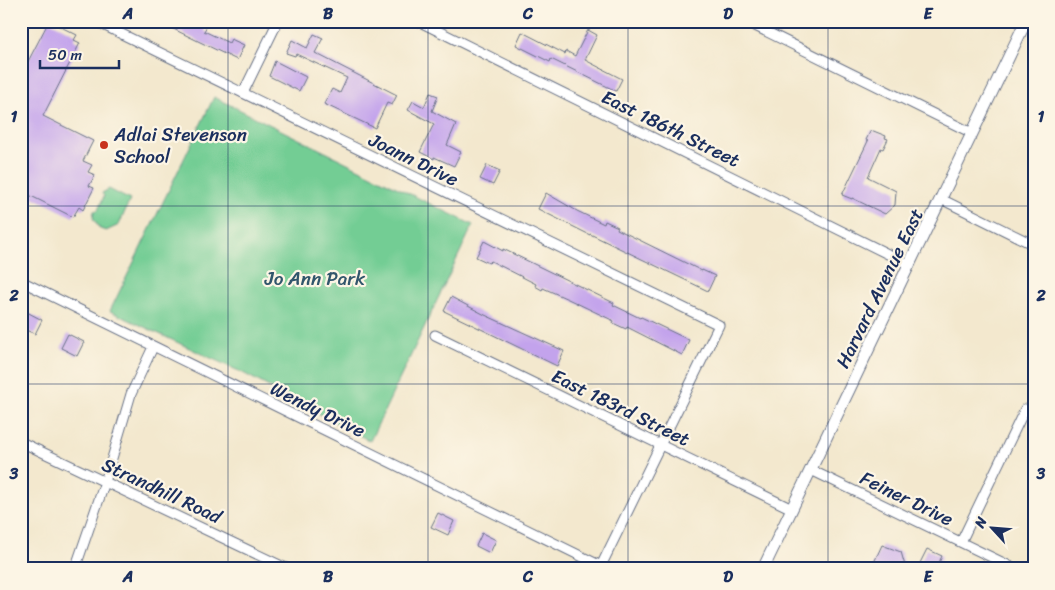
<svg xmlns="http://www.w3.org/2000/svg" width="1055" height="590" font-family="Sriracha,sans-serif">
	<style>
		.green { fill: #73cd94; stroke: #477e79 }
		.building { fill: #c3a3ec }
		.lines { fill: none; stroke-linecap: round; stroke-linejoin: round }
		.street-casing { stroke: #677085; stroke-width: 11 }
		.secondary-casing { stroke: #677085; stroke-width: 13 }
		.street { stroke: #fff; stroke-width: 9 }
		.secondary { stroke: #fff; stroke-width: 11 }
		.grid { fill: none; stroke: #1b2f5e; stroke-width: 1; stroke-opacity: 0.55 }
		.poi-dot { fill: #c8321e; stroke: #fcf5e5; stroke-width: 2 }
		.labels { text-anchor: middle; stroke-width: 4.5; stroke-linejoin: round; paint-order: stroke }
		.street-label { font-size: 19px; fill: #1b2f5e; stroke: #fcf5e5 }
		.poi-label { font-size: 19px; fill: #1b2f5e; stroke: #fcf5e5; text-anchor: start }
		.park-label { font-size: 19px; fill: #31566c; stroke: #fcf5e5 }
		.neatline { fill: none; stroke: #1b2f5e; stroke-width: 2 }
		.grid-label { font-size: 16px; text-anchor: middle; font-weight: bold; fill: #1b2f5e }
	</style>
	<rect width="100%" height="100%" fill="#fcf5e5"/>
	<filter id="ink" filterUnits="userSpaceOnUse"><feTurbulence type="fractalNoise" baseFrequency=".02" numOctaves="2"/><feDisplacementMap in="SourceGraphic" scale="10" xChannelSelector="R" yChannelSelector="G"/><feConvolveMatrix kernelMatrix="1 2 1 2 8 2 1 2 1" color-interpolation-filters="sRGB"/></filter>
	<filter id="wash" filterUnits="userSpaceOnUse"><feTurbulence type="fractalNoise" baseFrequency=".0096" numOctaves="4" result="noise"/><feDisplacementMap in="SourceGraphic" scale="20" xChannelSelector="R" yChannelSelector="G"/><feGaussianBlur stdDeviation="1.12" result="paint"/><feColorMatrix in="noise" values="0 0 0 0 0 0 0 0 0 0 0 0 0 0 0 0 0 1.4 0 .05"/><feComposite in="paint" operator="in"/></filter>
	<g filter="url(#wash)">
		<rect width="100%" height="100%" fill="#f3e8ce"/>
		<g class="green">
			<path d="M214 97 473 225 370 441 243 373 110 311Z"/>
			<path d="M109 189 130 200 119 225 106 231 100 229 93 218 94 211 98 210 104 196 102 193Z"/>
		</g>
		<g id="blocks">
			<g class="building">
				<path d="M49 21 77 35 74 40 80 43 43 116 93 141 83 161 92 165 88 172 95 175 89 186 94 188 83 210 79 207 73 217 21 191V75Z"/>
				<path d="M157 21H198L207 26 204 31 229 43 231 39 244 45 237 60Z"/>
				<path d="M588 30 597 35 585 60 622 79 616 91 551 59 550 62 516 45 522 32 565 54 566 51 575 56Z"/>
				<path d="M314 34 323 38 315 53 397 95 392 105 387 103 375 128 324 104 332 89 340 93 347 78 296 54 295 56 286 53 292 40 307 48Z"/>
				<path d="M275 61 306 77 299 91 269 76Z"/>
				<path d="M430 93 438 96 432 111 456 124 447 145 461 152 454 166 434 157V159L420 152 434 124 408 110 413 101 424 107Z"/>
				<path d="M871 130 886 136 885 138 888 139 883 149 881 148 868 177 896 191 895 205 885 214 852 198V199L842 195 868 141 866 140Z"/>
				<path d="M487 165 500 171 493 185 480 179Z"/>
				<path d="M546 193 577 211 604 224 605 221 618 227 617 229 702 271V270L715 276 708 291 590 234V235L538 209Z"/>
				<path d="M484 241 503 251V249L614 303 613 305 640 318 641 317 689 340 682 355 627 327 626 329 613 323 614 321 568 299 543 288 542 290 535 286 536 284 491 261 489 263 476 257Z"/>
				<path d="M451 297 485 315 564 351 557 366 444 311Z"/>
				<path d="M25 311 42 320 35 334 21 328V320Z"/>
				<path d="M68 334 84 342 77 356 61 348Z"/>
				<path d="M438 513 454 521 448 535 431 527Z"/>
				<path d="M482 533 496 540 490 553 476 546Z"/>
				<path d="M882 545 901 552 906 569H871Z"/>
				<path d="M927 549 942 556 936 569H917Z"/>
			</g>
		</g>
	</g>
	<g filter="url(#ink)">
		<use href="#blocks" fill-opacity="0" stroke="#677085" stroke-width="1"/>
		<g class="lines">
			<defs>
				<g id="street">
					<path d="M418 21 910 265"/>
					<path d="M745 21 972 133"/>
					<path d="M243 93 278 21"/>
					<path d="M941 199 1034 245"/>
					<path d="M21 281 601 566 719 325 95 21"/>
					<path d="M435 335 792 509"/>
					<path d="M21 442 288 569"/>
					<path d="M811 470 1016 569"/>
					<path d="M961 542 1025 409 1034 413"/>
					<path d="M75 569 105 482 131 394 153 347"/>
				</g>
				<path id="secondary" d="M763 569 1026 21"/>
			</defs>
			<use href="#street" class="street-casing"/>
			<use href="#secondary" class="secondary-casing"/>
			<use href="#street" class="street"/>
			<use href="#secondary" class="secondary"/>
		</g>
	</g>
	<path class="grid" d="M228 21V569M428 21V569M628 21V569M828 21V569M21 206H1034M21 384H1034"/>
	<circle class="poi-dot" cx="104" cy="145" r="5"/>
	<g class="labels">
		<g class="street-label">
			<text transform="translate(671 128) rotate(26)" y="7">East 186th Street</text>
			<text transform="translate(414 159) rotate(26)" y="7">Joann Drive</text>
			<text transform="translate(879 288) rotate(-64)" y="7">Harvard Avenue East</text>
			<text transform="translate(621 407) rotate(26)" y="7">East 183rd Street</text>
			<text transform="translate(318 409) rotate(26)" y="7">Wendy Drive</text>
			<text transform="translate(162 490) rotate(25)" y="7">Strandhill Road</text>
			<text transform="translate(907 498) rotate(26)" y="7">Feiner Drive</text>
		</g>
		<g class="poi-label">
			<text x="114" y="141">Adlai Stevenson<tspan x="114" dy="22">School</tspan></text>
		</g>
		<g class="park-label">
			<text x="315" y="285">Jo Ann Park</text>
		</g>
	</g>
	<rect width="1055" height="590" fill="none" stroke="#fcf5e5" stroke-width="55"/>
	<g transform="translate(992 528) rotate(296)" stroke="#fcf5e5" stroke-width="4" paint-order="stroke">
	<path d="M0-4L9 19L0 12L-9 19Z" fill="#1b2f5e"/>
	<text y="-8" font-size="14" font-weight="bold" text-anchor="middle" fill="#1b2f5e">N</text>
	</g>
	<path d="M40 60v8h79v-8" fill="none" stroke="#1b2f5e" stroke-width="2.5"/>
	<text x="48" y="60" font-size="15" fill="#1b2f5e" stroke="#fcf5e5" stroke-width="4" paint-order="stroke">50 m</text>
	<rect x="28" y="28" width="1000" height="534" class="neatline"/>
	<g class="grid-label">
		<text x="128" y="19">A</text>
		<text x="328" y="19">B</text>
		<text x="528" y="19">C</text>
		<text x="728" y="19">D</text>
		<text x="928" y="19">E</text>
		<text x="14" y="122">1</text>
		<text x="1041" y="122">1</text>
		<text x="14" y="301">2</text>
		<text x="1041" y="301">2</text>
		<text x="14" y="479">3</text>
		<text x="1041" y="479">3</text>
		<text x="128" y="582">A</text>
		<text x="328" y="582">B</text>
		<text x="528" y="582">C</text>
		<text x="728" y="582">D</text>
		<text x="928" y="582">E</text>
	</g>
</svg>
